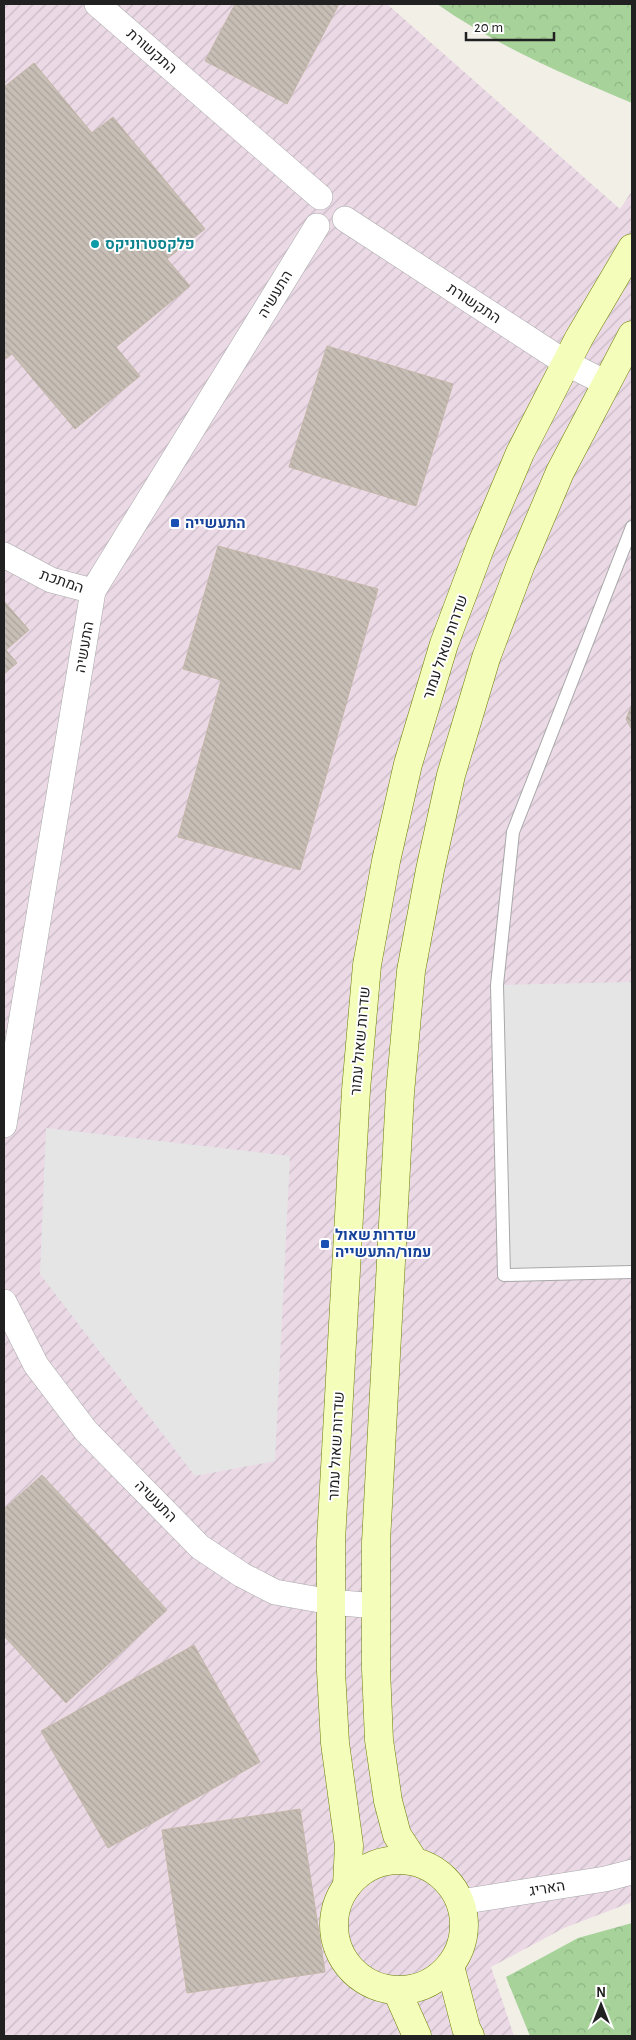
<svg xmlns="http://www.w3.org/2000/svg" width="636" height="2040" font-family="'Alegreya Sans',Heebo,sans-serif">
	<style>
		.industrial { fill: url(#industrial-furrows) }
		.forest { fill: url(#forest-crowns) }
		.parking { fill: #e5e5e5 }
		.building { fill: url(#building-back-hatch); stroke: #c4b7a8 }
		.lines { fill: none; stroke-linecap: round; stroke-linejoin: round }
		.lane-casing { stroke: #a8a8a8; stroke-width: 14 }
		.street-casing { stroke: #a8a8a8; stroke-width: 26 }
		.secondary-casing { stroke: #698000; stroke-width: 29 }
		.lane { stroke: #fff; stroke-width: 12 }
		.street { stroke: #fff; stroke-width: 25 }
		.secondary { stroke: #f5fdba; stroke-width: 28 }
		.culture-dot { fill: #0f9aa8; stroke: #fff; stroke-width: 2 }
		.transit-dot { fill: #1a4fb4; stroke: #fff; stroke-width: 2 }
		.labels { text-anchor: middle; stroke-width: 4; stroke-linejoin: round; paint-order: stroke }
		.street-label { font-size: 15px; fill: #212121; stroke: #fff }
		.culture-label { font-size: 15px; font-weight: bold; fill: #0d838f; stroke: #fff; text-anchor: start }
		.transit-label { font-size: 15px; font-weight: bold; fill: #164399; stroke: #fff; text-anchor: start }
	</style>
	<defs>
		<pattern id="industrial-furrows" width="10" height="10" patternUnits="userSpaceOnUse" patternTransform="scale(1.25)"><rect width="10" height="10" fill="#ebd9e6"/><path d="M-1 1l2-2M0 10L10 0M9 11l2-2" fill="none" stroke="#c9bac5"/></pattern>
		<pattern id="forest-crowns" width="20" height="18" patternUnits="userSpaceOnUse" patternTransform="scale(1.25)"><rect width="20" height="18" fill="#a7d39a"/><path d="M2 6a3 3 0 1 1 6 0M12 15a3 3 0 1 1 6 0" fill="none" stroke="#8fb584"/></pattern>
		<pattern id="building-back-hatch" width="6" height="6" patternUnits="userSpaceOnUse" patternTransform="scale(1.25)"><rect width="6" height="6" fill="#c7beb6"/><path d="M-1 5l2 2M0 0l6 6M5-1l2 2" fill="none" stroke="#aba39c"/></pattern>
	</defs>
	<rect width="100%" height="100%" fill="#f2efe7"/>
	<path class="industrial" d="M4 4H387L620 209 632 191V1902L564 1928 491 1967 514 2036H4Z"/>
	<g class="forest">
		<path d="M437 4H632V103C565 75 497 46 437 4Z"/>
		<path d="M632 1923V2036H530L506 1977 578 1938Z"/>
	</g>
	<g class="parking">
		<path d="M632 982V1272L504 1275 497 985Z"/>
		<path d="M46 1128 290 1156 275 1461 195 1476 40 1274Z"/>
	</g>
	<g class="building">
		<path d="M235 4H339L287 104 205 61Z"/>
		<path d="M34 63 92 133 113 117 205 229 167 259 190 286 116 347 140 376 75 429 12 354 4 360V87Z"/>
		<path d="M327 346 453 384 416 506 289 467Z"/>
		<path d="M218 546 378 589 300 870 178 837 221 680 183 669Z"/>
		<path d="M4 601 29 630 6 650 17 663 4 674Z"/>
		<path d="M632 704V730L626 719Z"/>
		<path d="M42 1475 167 1610 66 1703 4 1636V1509Z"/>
		<path d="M194 1645 260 1762 108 1848 41 1731Z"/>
		<path d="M300 1809 325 1972 187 1993 162 1830Z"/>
	</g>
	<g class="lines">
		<defs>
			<path id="lane" d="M632 527 513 832 497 985 504 1275 632 1272"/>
			<g id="street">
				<path d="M97 4 320 197"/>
				<path d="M345 219 566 363 606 383"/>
				<path d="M4 555 51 580 93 591"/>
				<path d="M4 1125 93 591 317 226"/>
				<path d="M4 1302 36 1365 86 1431 200 1547 242 1575 275 1592 331 1602 376 1606"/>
				<path d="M460 1902 605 1879 632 1872"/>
			</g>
			<g id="secondary">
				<circle cx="399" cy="1925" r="65"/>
				<path d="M414 1861 397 1835 388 1801 379 1740 376 1669V1542L400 1093 411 971 430 870 451 775 486 658 521 564 560 472 632 335"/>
				<path d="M347 1886 349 1845 335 1743 331 1671V1541L356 1090 367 965 386 861 408 764 444 644 480 548 520 453 579 338 632 248"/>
				<path d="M450 1966 466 2028 470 2036"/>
				<path d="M397 1991 417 2036"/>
			</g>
		</defs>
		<use href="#lane" class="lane-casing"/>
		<use href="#street" class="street-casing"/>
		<use href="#secondary" class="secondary-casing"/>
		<use href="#lane" class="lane"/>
		<use href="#street" class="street"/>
		<use href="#secondary" class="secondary"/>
	</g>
	<circle class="culture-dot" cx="95" cy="244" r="5"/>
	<g class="transit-dot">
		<rect x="170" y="518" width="10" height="10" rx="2.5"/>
		<rect x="320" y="1239" width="10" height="10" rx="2.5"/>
	</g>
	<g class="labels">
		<g class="street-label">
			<text transform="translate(152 51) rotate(41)" y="5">התקשורת</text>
			<text transform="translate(275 294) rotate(-59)" y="5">התעשיה</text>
			<text transform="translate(474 303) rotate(33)" y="5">התקשורת</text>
			<text transform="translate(62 581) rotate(19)" y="5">המתכת</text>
			<text transform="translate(84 647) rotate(-80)" y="5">התעשיה</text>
			<text transform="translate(445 647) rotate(-71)" y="5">שדרות שאול עמור</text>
			<text transform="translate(360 1041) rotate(-85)" y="5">שדרות שאול עמור</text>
			<text transform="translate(336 1446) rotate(-87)" y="5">שדרות שאול עמור</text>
			<text transform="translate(156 1501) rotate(45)" y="5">התעשיה</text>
			<text transform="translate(547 1888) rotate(-9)" y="5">האריג</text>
		</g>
		<g class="culture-label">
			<text x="105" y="249">פלקסטרוניקס</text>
		</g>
		<g class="transit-label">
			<text x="185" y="528">התעשייה</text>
			<text x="335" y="1240">שדרות שאול<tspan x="335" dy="17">עמור/התעשייה</tspan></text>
		</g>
	</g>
	<rect width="636" height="2040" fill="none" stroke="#212121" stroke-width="10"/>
	<g transform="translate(601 2005)" stroke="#ffffff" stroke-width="4" paint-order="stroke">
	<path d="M0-4L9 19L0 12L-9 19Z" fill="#212121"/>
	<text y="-8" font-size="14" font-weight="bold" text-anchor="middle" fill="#212121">N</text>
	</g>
	<path d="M466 32v8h88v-8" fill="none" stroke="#212121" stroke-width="2.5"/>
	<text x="474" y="32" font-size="15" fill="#212121" stroke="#ffffff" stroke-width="4" paint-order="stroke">20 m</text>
</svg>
